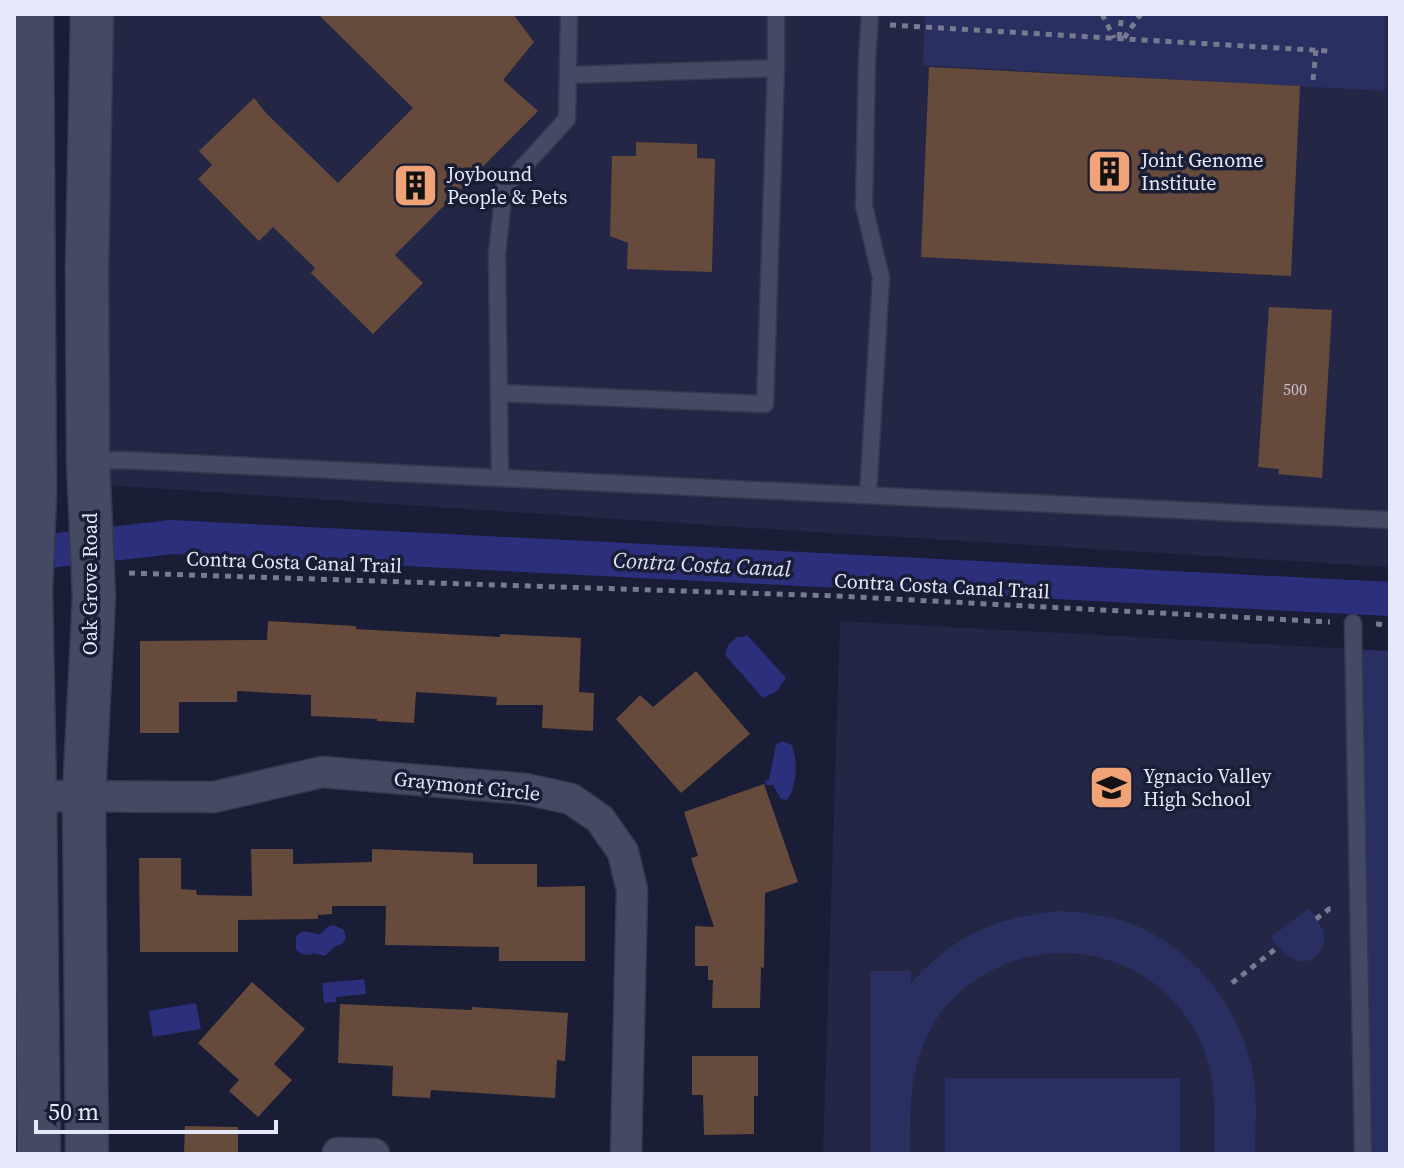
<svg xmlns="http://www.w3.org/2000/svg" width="1404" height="1168" font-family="'Source Serif 4',serif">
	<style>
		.built { fill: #232745 }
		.green { fill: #293061 }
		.water { fill: #2b2f7c }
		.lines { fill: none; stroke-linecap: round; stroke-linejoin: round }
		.canal { stroke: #2b2f7c; stroke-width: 34 }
		.building { fill: #664a3b }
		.lane-casing { stroke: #36384c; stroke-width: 19 }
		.street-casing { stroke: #36384c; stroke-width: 33 }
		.secondary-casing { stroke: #36384c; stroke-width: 45 }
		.path { stroke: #777b8f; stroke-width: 5; stroke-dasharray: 6 6; stroke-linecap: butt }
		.lane { stroke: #444964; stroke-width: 16 }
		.street { stroke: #444964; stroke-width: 30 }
		.secondary { stroke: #444964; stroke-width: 42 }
		.labels { text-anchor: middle; stroke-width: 7; stroke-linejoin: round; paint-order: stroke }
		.number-label { font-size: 16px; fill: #c4c0c9 }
		.poi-label { font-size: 20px; fill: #e4e8f8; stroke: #191d35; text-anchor: start }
		.street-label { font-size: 20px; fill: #e4e8f8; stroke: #191d35 }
		.water-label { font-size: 22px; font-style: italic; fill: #dde3f9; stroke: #191d35 }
	</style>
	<rect width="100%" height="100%" fill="#191d35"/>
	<g class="built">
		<path d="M94 14H1390V567L815 532 89 484Z"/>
		<path d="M840 621 1390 651V1154H823Z"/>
	</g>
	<g class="green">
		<path d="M925 14H1385V91L923 65Z"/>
		<path d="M1360 650 1390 651V1154H1367Z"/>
		<path d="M1309 908C1315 917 1323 926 1324 937 1324 944 1322 950 1317 955 1301 972 1280 951 1271 937Z"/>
		<path d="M1062 911C1085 913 1107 915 1129 923 1192 947 1237 1002 1252 1068 1258 1095 1255 1126 1255 1154H1214C1214 1120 1217 1084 1205 1052 1169 957 1057 924 974 981 956 993 940 1010 930 1030 909 1069 910 1110 910 1154H870V971H911V983C955 934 998 916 1062 911Z"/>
		<path d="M1180 1078V1154H945V1078Z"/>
	</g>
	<g class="water">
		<path d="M747 635 786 678 777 691 763 698 725 655 728 645 737 637H744Z"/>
		<path d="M782 741 792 745C798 762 797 786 787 800L781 799 773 785H766L765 781 769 780 776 745Z"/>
		<path d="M334 925 344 930 346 938 342 944 334 947 325 956 313 953 310 955 301 954 296 949V936C305 927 310 934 320 934L329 926Z"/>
		<path d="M364 979 366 994 336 997V1002L324 1003 322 983Z"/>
		<path d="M196 1003 201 1029 153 1037 149 1011Z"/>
	</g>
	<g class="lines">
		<path class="canal" d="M14 555 172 537 1390 599"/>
	</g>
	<g class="building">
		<path d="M318 14H513L534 42 503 80 538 111 395 255 423 283 373 334 311 273 315 268 273 227 259 241 198 179 212 165 199 151 254 98 266 113 338 183 413 108Z"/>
		<path d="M929 67 1300 86 1291 276 921 257Z"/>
		<path d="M636 142 697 144V158L715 159 712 272 627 269 628 243 610 236 612 156H636Z"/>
		<path d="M1269 307 1332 310 1322 478 1278 474 1279 469 1258 467Z"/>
		<path d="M268 621 356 626V629L500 637V634L581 638 579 692 594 693 593 731 542 728 543 705H496L497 697 416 692 414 723 377 721V719L311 716V695L237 691V702H179V733H140V641L267 640Z"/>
		<path d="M696 671 750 734 681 793 616 719 640 695 653 707Z"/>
		<path d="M764 784 798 882 765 893 764 968 761 967 760 1008H712L713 980H708V966H695V926L714 927 691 858 698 856 684 812Z"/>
		<path d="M251 849H293V864L372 862V849L473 853V864H537V887L585 886V961H499V947L385 945 386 906H332V914L318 915V919L238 920V952H140L139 858H181V889L196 890 197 895 252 896Z"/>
		<path d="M252 982 305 1029 274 1064 292 1080 258 1117 229 1091 239 1080 198 1043Z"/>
		<path d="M340 1004 472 1010V1007L568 1013 565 1061 557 1060 555 1098 431 1090 430 1098 392 1096 393 1066 338 1063Z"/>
		<path d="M692 1056H758V1096H754V1134L704 1135 703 1095H692Z"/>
		<path d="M185 1126 238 1127V1154H184Z"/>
	</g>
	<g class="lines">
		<defs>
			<g id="lane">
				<path d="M569 75 776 68V14"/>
				<path d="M499 393 765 404 776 68"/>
				<path d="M90 461 121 460 1390 520"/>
				<path d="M500 478 497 254 504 188 567 119 569 14"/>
				<path d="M868 495 881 278 864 206 867 60 870 14"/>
				<path d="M1353 623 1363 1154"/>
			</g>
			<g id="street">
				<path d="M35 796 214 797 322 772 526 789 571 799 600 819 623 852 632 890 626 1154"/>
				<path d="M338 1153 374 1154"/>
			</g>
			<g id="secondary">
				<path d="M32 14 35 493 31 590 35 796 39 1154"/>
				<path d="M87 1154 84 796 94 597 88 461 87 269 92 14"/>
			</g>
		</defs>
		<use href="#lane" class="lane-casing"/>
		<use href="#street" class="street-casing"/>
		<use href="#secondary" class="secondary-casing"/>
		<g class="path">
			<path d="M1102 14 1114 38"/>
			<path d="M890 25 1329 51"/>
			<path d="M1119 38 1122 14"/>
			<path d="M1124 38 1141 14"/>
			<path d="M1313 80 1316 50"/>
			<path d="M129 573 837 596 1330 622"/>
			<path d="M1376 624 1390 625"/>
			<path d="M1316 919 1329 909 1336 908"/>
			<path d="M1232 983 1278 947"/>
		</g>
		<use href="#lane" class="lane"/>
		<use href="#street" class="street"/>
		<use href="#secondary" class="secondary"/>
	</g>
	<defs>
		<symbol id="building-square" viewBox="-11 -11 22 22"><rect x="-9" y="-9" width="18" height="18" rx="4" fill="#efa377" stroke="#191d35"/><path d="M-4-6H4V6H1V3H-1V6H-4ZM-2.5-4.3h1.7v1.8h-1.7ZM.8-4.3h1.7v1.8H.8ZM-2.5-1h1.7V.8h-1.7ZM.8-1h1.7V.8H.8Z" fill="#111"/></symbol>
		<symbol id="school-square" viewBox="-11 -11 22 22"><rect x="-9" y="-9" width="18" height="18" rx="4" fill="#efa377" stroke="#191d35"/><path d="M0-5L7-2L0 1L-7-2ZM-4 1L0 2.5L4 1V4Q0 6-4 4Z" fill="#111"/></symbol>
	</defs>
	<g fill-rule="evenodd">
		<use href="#building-square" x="1084" y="146" width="51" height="51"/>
		<use href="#building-square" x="390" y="160" width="51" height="51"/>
		<use href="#school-square" x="1086" y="762" width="51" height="51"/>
	</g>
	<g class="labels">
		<g class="number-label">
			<text x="1295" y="395">500</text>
		</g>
		<g class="poi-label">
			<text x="1141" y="167">Joint Genome<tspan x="1141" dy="23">Institute</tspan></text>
			<text x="447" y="181">Joybound<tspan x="447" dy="23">People &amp; Pets</tspan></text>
			<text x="1143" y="783">Ygnacio Valley<tspan x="1143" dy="23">High School</tspan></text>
		</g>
		<g class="street-label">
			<text transform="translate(294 562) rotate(2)" y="7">Contra Costa Canal Trail</text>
			<text transform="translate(90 584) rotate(-90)" y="7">Oak Grove Road</text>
			<text transform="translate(942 586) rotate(3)" y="7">Contra Costa Canal Trail</text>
			<text transform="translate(467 786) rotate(6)" y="7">Graymont Circle</text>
		</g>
		<g class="water-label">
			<text transform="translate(702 564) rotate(3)" y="8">Contra Costa Canal</text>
		</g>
	</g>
	<rect width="1404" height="1168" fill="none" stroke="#e4e8f8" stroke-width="32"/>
	<path d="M36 1120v12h240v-12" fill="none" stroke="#e4e8f8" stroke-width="4"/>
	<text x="48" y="1120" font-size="24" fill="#e4e8f8" stroke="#191d35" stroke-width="6" paint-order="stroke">50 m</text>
</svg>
